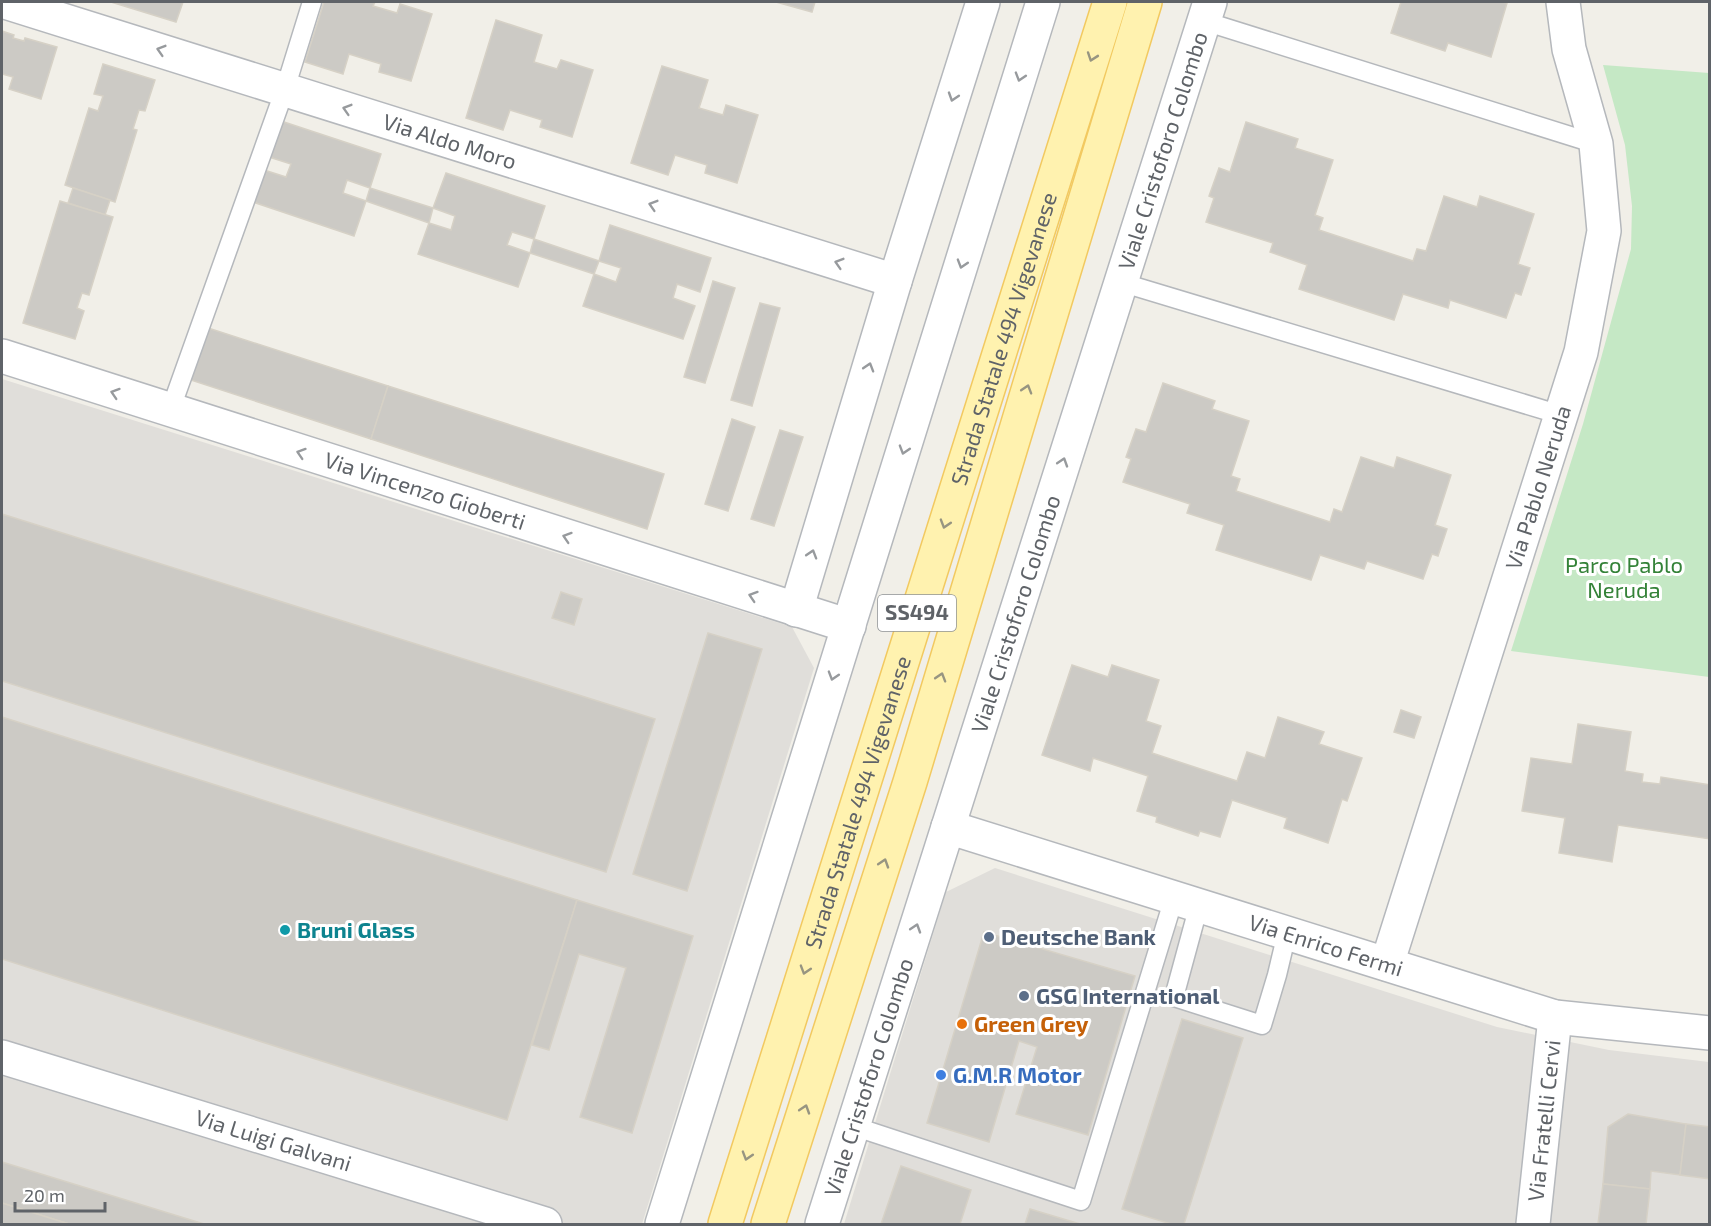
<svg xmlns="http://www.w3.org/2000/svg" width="1711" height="1226" font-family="'Exo 2',sans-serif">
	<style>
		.industrial { fill: #e0deda }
		.green { fill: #c5e8c5 }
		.building { fill: #cccac5; stroke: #d6d1c6; stroke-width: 1.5 }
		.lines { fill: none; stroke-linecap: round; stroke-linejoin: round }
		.service-casing { stroke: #b5b8bc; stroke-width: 21 }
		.minor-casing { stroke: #b5b8bc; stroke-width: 36 }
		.primary-casing { stroke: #f2c960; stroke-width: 36 }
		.service { stroke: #fff; stroke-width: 18 }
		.minor { stroke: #fff; stroke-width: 33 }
		.primary { stroke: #fff2af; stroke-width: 33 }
		.oneway { stroke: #979a9d }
		.oneway2 { stroke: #979581 }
		.culture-dot { fill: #0f9aa8; stroke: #fff; stroke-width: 2 }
		.service-dot { fill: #5c6f8a; stroke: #fff; stroke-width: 2 }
		.food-dot { fill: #e8710a; stroke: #fff; stroke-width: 2 }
		.shop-dot { fill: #3f7fe0; stroke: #fff; stroke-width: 2 }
		.labels { text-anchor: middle; stroke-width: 6; stroke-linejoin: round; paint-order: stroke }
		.shield { fill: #fff; stroke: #8f9295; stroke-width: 1.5 }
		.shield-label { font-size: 21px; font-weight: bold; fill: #5f6368 }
		.street-label { font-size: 22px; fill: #5f6368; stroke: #fff }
		.park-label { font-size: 22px; fill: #348238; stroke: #fff }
		.culture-label { font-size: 22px; font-weight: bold; fill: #0d838f; stroke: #fff; text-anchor: start }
		.service-label { font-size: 22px; font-weight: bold; fill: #4e5e75; stroke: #fff; text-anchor: start }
		.food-label { font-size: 22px; font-weight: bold; fill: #c56008; stroke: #fff; text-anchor: start }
		.shop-label { font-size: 22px; font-weight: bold; fill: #366cbe; stroke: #fff; text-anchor: start }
	</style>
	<rect width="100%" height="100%" fill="#f1efe8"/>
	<g class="industrial">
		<path d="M2 379 792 627 814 668 642 1224H2Z"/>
		<path d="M995 868 1497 1027 1609 1050 1709 1062V1224H844L946 892Z"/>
	</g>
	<path class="green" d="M1603 65 1709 73V677L1511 651 1583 424 1631 249 1632 206 1625 145Z"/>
	<g class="building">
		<path d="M111 2H183L176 22Z"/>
		<path d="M324 2H375L373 6 397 13 400 4 432 14 411 81 379 72 381 64 349 54 343 74 305 62Z"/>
		<path d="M776 2H815L812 12Z"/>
		<path d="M1401 2H1501L1507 3 1491 57 1448 43 1445 51 1391 33Z"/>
		<path d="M496 20 542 35 534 62 557 69 561 60 593 70 572 137 540 127 542 120 510 110 503 130 466 118Z"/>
		<path d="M2 31 14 35 13 38 24 41 25 38 57 47 41 99 9 89 13 77 2 74Z"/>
		<path d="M103 64 155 80 145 111 139 110 133 129 137 130 115 202 65 185 89 108 98 111 103 96 94 94Z"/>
		<path d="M662 66 708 80 699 108 723 115 726 105 758 115 737 183 705 173 707 165 675 155 668 175 631 163Z"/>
		<path d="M281 121 381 154 370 188 347 180 343 193 366 201 354 236 253 202 264 170 286 177 291 164 269 157Z"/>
		<path d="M1246 122 1298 139 1295 148 1333 160 1315 215 1323 218 1319 230 1413 261 1417 249 1426 251 1444 196 1477 207 1480 196 1534 214 1518 264 1530 268 1521 295 1515 293 1506 318 1450 300 1448 308 1403 294 1394 320 1299 289 1307 265 1270 252 1273 243 1206 222 1214 198 1209 196 1219 168 1230 172Z"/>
		<path d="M446 173 545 206 534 239 512 232 507 245 530 253 518 287 418 254 429 223 451 230 455 216 433 208Z"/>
		<path d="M73 188 110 200 105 215 68 203Z"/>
		<path d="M370 188 433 208 429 223 366 201Z"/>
		<path d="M60 201 113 217 89 295 82 293 77 308 84 311 75 339 23 323Z"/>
		<path d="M610 225 711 258 700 292 677 284 673 298 695 306 683 339 583 306 594 274 616 282 621 268 599 261Z"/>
		<path d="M534 239 599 261 594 274 530 253Z"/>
		<path d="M713 281 735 288 705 383 684 377Z"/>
		<path d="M760 303 780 308 752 406 731 400Z"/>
		<path d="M205 327 388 386 371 439 188 379Z"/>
		<path d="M1163 383 1215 401 1212 409 1249 421 1231 476 1240 479 1236 491 1330 522 1334 509 1342 512 1361 457 1394 468 1397 457 1451 475 1435 525 1447 529 1438 556 1432 554 1423 579 1367 561 1364 569 1320 555 1311 580 1216 550 1224 525 1187 513 1190 504 1123 482 1131 459 1126 457 1136 429 1146 432Z"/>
		<path d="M388 386 664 474 647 529 371 439Z"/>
		<path d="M732 419 755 427 728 511 705 504Z"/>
		<path d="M780 430 803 437 774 526 751 519Z"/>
		<path d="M2 514 655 719 606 872 2 681Z"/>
		<path d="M561 592 582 599 574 625 552 618Z"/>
		<path d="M708 633 762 649 687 891 633 874Z"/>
		<path d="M1072 665 1108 677 1112 665 1159 680 1146 721 1161 726 1152 753 1237 781 1247 752 1265 758 1278 717 1324 732 1319 744 1362 758 1347 801 1342 799 1328 843 1284 828 1287 818 1232 800 1220 837 1200 831 1198 836 1156 822 1157 817 1137 811 1148 776 1093 758 1090 771 1042 755Z"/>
		<path d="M1401 710 1421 717 1414 738 1394 732Z"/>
		<path d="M2 717 577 900 507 1120 2 959Z"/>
		<path d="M1578 724 1631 732 1625 771 1643 774 1642 782 1660 784 1661 777 1710 785V839L1618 825 1612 862 1559 853 1565 818 1522 811 1531 758 1572 764Z"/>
		<path d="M577 900 693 936 632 1133 580 1117 626 968 579 954 549 1050 532 1045Z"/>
		<path d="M984 932 1135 976 1088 1135 1016 1114 1037 1047 1019 1041 989 1142 927 1123Z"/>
		<path d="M1182 1019 1243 1038 1184 1224H1171L1122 1209Z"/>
		<path d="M1628 1114 1686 1124 1680 1175 1651 1171 1650 1189 1603 1184 1608 1127Z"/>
		<path d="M1686 1124 1710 1127V1179L1680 1175Z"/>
		<path d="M2 1162 204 1224H69L2 1203Z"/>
		<path d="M901 1166 971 1190 960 1224H881Z"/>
		<path d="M1603 1184 1650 1189 1646 1224H1598Z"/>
		<path d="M2 1203 69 1224H2Z"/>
		<path d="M1030 1209 1080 1224H1025Z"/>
	</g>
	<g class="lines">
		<defs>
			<g id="service">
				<path d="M1204 21 1596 144"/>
				<path d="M1120 282 1561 415"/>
				<path d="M170 411 285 89 312 2"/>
				<path d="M1199 905 1174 997 1262 1025 1277 975 1287 933"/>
				<path d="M853 1126 1081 1201 1174 898"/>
			</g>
			<g id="minor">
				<path id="s1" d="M5 2 895 281"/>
				<path id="s2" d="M2 356 849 626"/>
				<path d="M796 610 895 281 983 2"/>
				<path id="s3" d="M948 827 1555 1017 1710 1033"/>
				<path id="s4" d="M1387 964 1581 352 1604 231 1596 144 1569 49 1563 2"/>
				<path id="s5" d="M2 1057 545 1224"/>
				<path d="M662 1224 1043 2"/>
				<path id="s6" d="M822 1224 1210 2"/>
				<path id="s7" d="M1533 1224 1555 1017"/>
			</g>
			<g id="primary">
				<path id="s8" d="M725 1224 1110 2"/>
				<path d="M768 1224 910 782 1145 2"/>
			</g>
		</defs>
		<use href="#service" class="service-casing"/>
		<use href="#minor" class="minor-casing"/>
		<use href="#primary" class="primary-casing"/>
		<use href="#service" class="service"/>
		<use href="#minor" class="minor"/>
		<use href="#primary" class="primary"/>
	</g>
	<defs><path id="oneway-chevron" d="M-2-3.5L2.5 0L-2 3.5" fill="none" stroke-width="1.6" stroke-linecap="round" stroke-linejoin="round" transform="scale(1.5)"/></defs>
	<g class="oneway">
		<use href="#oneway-chevron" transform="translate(161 50) rotate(-163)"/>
		<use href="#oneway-chevron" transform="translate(1020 77) rotate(107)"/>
		<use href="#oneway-chevron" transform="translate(953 97) rotate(108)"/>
		<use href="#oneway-chevron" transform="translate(347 109) rotate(-163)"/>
		<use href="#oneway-chevron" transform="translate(653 205) rotate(-163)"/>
		<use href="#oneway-chevron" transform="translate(839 263) rotate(-163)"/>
		<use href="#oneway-chevron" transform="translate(962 264) rotate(107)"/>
		<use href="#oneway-chevron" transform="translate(869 367) rotate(-73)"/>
		<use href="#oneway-chevron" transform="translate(115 393) rotate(-162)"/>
		<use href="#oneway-chevron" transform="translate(904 450) rotate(107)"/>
		<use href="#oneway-chevron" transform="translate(301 453) rotate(-162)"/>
		<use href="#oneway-chevron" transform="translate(1063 462) rotate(-72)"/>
		<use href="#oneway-chevron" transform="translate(567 537) rotate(-162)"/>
		<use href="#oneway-chevron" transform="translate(812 554) rotate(-73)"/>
		<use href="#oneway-chevron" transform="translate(753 596) rotate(-162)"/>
		<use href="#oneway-chevron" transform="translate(833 676) rotate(107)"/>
		<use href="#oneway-chevron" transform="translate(916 928) rotate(-72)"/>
	</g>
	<g class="oneway2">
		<use href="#oneway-chevron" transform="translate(1092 57) rotate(109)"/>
		<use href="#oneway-chevron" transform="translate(1027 389) rotate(-73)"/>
		<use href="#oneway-chevron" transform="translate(945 524) rotate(107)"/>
		<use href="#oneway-chevron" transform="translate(941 677) rotate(-73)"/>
		<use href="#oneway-chevron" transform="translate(884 863) rotate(-72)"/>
		<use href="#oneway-chevron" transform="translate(805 970) rotate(107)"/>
		<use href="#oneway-chevron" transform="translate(805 1109) rotate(-72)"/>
		<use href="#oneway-chevron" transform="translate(747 1156) rotate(107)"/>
	</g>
	<circle class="culture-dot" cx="285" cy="930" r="6"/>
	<g class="service-dot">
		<circle cx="989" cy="937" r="6"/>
		<circle cx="1024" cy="996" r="6"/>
	</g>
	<circle class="food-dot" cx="962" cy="1024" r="6"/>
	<circle class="shop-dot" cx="941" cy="1075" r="6"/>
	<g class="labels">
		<rect class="shield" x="878" y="595" width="78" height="36" rx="4.5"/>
		<g class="shield-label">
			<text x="917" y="620">SS494</text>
		</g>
		<g class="street-label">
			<text dy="8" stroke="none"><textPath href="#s1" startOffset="466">Via Aldo Moro</textPath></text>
			<text dy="8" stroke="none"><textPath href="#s6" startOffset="1126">Viale Cristoforo Colombo</textPath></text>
			<text dy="8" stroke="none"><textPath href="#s8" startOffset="928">Strada Statale 494 Vigevanese</textPath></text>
			<text dy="8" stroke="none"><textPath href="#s4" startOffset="500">Via Pablo Neruda</textPath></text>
			<text dy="8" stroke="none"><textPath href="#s2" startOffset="444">Via Vincenzo Gioberti</textPath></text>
			<text dy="8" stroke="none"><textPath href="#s6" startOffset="640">Viale Cristoforo Colombo</textPath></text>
			<text dy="8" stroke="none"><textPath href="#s8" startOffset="442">Strada Statale 494 Vigevanese</textPath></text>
			<text dy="8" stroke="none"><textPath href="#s3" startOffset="396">Via Enrico Fermi</textPath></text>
			<text dy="8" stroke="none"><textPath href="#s6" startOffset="154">Viale Cristoforo Colombo</textPath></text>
			<text dy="8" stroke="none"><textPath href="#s7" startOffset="104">Via Fratelli Cervi</textPath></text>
			<text dy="8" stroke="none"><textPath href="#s5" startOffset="284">Via Luigi Galvani</textPath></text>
		</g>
		<g class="park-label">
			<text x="1624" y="573">Parco Pablo<tspan x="1624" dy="25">Neruda</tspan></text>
		</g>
		<g class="culture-label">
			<text x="297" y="938">Bruni Glass</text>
		</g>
		<g class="service-label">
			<text x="1001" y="945">Deutsche Bank</text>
			<text x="1036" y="1004">GSG International</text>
		</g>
		<g class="food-label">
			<text x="974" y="1032">Green Grey</text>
		</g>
		<g class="shop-label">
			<text x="953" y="1083">G.M.R Motor</text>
		</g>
	</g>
	<rect width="1711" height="1226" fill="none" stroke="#5f6368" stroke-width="6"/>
	<path d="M15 1202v9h90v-9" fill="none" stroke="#5f6368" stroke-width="3"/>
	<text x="24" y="1202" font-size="18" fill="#5f6368" stroke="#ffffff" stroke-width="4.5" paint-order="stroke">20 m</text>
</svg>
